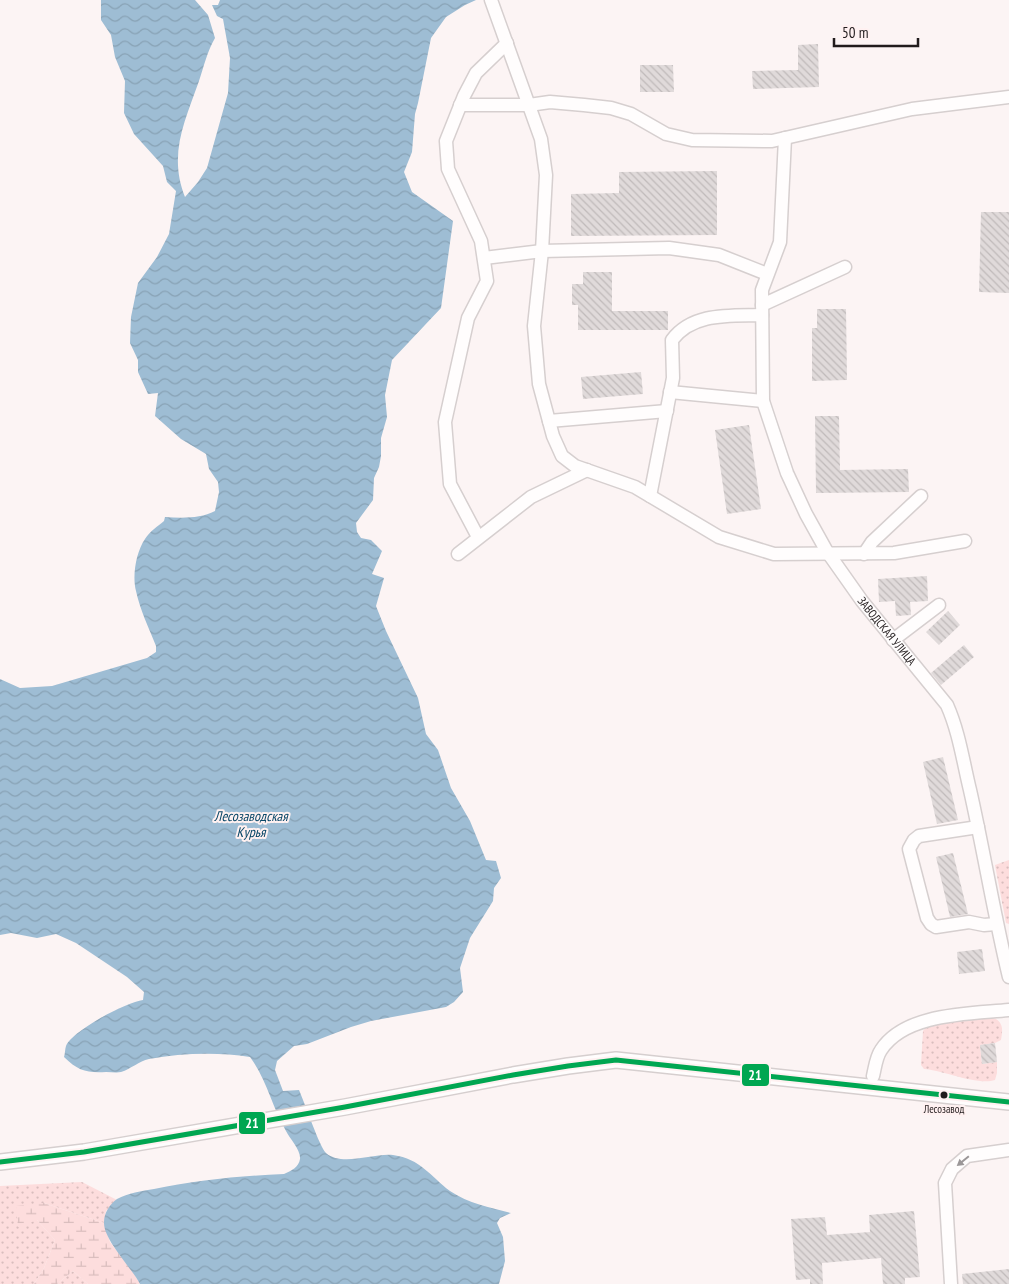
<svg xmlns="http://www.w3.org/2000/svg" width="1009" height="1284" font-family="'PT Sans Narrow',sans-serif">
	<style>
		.grass { fill: url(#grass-dots) }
		.wetland { fill: url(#wetland-marsh) }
		.water { fill: url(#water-waves) }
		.building { fill: url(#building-back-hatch) }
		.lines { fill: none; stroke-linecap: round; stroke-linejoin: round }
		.minor-casing { stroke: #d6cfcf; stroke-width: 15 }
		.major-casing { stroke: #d6cfcf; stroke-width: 18 }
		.minor { stroke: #fffdfd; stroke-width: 12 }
		.major { stroke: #fffdfd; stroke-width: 15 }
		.bus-1-casing { stroke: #fff1f1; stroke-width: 9 }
		.bus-1 { stroke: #00a651; stroke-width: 5 }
		.oneway { fill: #9b9798 }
		.bus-dot { fill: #211b1c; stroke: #fff1f1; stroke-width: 2 }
		.labels { text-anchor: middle; stroke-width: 4; stroke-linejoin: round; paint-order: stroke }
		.bus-label { font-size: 11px; fill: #211b1c; stroke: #fff1f1 }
		.street-label { font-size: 12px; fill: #211b1c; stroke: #fff1f1 }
		.water-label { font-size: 14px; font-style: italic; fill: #084667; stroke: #fff1f1 }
		.line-badge { stroke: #fff1f1; stroke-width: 2 }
		.badge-label { font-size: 14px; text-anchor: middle; font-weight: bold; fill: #fff }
	</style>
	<defs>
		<pattern id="grass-dots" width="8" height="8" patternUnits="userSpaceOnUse" patternTransform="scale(1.25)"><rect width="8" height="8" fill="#fddddd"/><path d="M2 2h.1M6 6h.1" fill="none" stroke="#d9bdbd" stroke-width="1.8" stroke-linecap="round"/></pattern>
		<pattern id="wetland-marsh" width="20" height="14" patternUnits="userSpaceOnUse" patternTransform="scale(1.25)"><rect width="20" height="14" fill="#fddddd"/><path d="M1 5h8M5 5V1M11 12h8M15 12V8" fill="none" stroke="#d9bdbd"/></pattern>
		<pattern id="water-waves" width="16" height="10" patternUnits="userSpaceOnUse" patternTransform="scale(1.25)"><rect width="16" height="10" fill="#9ebdd4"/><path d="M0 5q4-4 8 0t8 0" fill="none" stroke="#88a2b5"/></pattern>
		<pattern id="building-back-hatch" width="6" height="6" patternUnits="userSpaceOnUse" patternTransform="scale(1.25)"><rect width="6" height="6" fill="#e0dada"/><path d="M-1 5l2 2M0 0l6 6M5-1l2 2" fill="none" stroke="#c0baba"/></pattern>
	</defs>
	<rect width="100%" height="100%" fill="#fcf4f4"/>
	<g class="grass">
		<path d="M1009 860V924L1006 923 995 865Z"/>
		<path d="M987 1016C1002 1019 1004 1026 1001 1040L995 1043 980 1045 982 1064 997 1062V1073L995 1080C978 1086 942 1070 924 1069L921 1065 923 1031 927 1026Z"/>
		<path d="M82 1182 117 1200 106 1211 104 1223 44 1203 37 1220 55 1240 44 1268 34 1284H0V1186Z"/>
		<path d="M73 1271 88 1284H57Z"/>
	</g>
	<path class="wetland" d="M44 1203 104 1223 110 1242 133 1272 140 1284H88L73 1271 57 1284H34L44 1268 55 1240 37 1220 18 1227 16 1206Z"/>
	<path class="water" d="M101 0H195L208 15 215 38C207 52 204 66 199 81 185 121 168 154 185 197L198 182 207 168 228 93 230 58 223 19 217 16 212 5H218L220 0H476L465 5 446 17 431 38 418 103 415 114 412 152 404 172 412 192 453 221 441 308 392 360 385 395 387 417 381 438V456L379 467 374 478 373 500 356 523 357 532 361 538 371 540 382 551 372 574 384 578 376 606 386 631 418 698 426 734 438 750 451 788 470 821 486 860 496 861 501 878 494 888 493 901 470 938 460 968 463 992 454 1002 446 1007 371 1021 351 1027 307 1044 294 1046 277 1061 275 1070 283 1091 299 1090C304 1101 320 1148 326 1153 342 1167 373 1153 393 1155 421 1159 430 1176 450 1191 469 1204 490 1207 511 1213L500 1218 497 1223 503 1237 505 1261 499 1284H140C131 1267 103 1239 104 1222 104 1213 110 1204 117 1199 128 1193 142 1191 154 1189 197 1180 240 1176 284 1174 291 1171 299 1167 300 1159 301 1150 290 1139 286 1131 272 1107 267 1080 250 1057 218 1052 182 1053 149 1059 139 1061 131 1069 121 1072 117 1073 111 1072 106 1072 87 1073 78 1071 64 1057 65 1054 65 1049 66 1046 72 1031 126 1002 143 1000L144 992 127 977 76 943 56 934 37 938 11 933 0 935V679L20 688 52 686 147 658 156 652V646C149 628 140 610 136 591 132 576 136 552 145 539 149 532 158 526 164 521L165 517C181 518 200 519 215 511L219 492 218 482 209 469 206 454 181 439 155 416 158 393 148 394 138 372V360L130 343 131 317 138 283 157 257 169 234 176 191 167 182 163 166 134 134 124 113 125 81 115 57 111 35 101 20Z"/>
	<g class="building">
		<path d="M818 44 819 87 753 89 752 71 798 70V45Z"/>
		<path d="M640 65H673L674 92H640Z"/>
		<path d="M717 171V235L571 236V194L619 193V172Z"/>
		<path d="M981 212H1009V293L979 292Z"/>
		<path d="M583 272H612V311H668V330H578V305H572V284H583Z"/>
		<path d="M817 309H846L847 380 812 381V328H817Z"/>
		<path d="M641 372 643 394 583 399 581 377Z"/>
		<path d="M815 416H839L840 470 908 469 909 492 816 493Z"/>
		<path d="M749 425 761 509 727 514 715 430Z"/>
		<path d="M927 576 928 601 910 602 911 615 896 616 895 601 879 602 878 579Z"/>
		<path d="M948 611 960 625 939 645 926 632Z"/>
		<path d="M964 645 974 657 941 685 931 673Z"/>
		<path d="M943 757 958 820 937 824 923 762Z"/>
		<path d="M953 853 968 914 950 917 936 857Z"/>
		<path d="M982 949 985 971 959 974 957 952Z"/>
		<path d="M995 1043 997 1062 982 1064 980 1045Z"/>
		<path d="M914 1211 920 1277 905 1278V1284H883L881 1258 822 1263 823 1284H810V1279L796 1280 791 1219 825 1217 827 1235 870 1232 869 1215Z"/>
		<path d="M1009 1269V1284H963L962 1274Z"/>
	</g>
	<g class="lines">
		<defs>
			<g id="minor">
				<path d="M491 0 541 139 546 175 542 251 669 248 719 255 767 274"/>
				<path d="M460 105H529L550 102 584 105 611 108 631 114 666 134 692 140 772 141 912 109 1009 97"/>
				<path id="s1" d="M785 138 780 242 762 290 763 401 787 473 806 514 826 550 862 601 947 705C959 732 963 761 970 790 984 852 994 915 1009 977"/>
				<path d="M484 258 542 251 534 326 539 384 553 436 562 456 575 466 635 487 719 537 774 554 894 553 965 541"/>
				<path d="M762 305 845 267"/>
				<path d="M670 392 763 401"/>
				<path d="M549 421 667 411"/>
				<path d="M650 496 673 378 672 340C693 312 730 316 762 315"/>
				<path d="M478 537 450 484 445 422 468 318 487 281 481 241 448 169 446 141 464 96 476 73 507 43"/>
				<path d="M458 554 531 497 587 470"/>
				<path d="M864 554 872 542 921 496"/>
				<path d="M893 640 939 605"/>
				<path d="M978 827 919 836 914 840 909 849 927 918 931 924 936 927 969 922 984 925 996 924"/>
				<path d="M873 1076C875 1068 876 1057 881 1050 905 1013 969 1014 1009 1010"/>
				<path d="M951 1284 945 1183 952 1169 967 1156 1009 1150"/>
			</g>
			<path id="major" d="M0 1162 84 1152 345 1107 513 1075 568 1066 616 1060 1009 1102"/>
		</defs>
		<use href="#minor" class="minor-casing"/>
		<use href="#major" class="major-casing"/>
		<use href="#minor" class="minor"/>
		<use href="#major" class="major"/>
		<defs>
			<path id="bus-1" d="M0 1162 84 1152 345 1107 513 1075 568 1066 616 1060 1009 1102"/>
		</defs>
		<use href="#bus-1" class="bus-1-casing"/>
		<use href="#bus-1" class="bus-1"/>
	</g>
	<defs><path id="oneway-solid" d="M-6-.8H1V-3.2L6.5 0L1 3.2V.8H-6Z" transform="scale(1.25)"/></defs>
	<use class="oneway" href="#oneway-solid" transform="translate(963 1161) rotate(141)"/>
	<circle class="bus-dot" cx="944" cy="1095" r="4.5"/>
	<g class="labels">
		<g class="bus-label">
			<text x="944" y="1113">Лесозавод</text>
		</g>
		<g class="street-label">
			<text dy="4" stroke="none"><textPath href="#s1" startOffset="530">ЗАВОДСКАЯ УЛИЦА</textPath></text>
		</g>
		<g class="water-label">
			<text x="251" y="821">Лесозаводская<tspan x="251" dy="16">Курья</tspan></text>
		</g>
	</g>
	<g class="line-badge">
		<rect x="741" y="1063" width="29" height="24" rx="5" fill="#00a651"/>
		<rect x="238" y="1111" width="28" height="24" rx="5" fill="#00a651"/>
	</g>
	<g class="badge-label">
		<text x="755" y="1080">21</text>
		<text x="252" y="1128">21</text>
	</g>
	<path d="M834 38v8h84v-8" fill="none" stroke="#211b1c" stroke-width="2.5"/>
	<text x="842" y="38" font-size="15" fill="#211b1c" stroke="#fff1f1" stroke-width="4" paint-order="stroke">50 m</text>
</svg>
